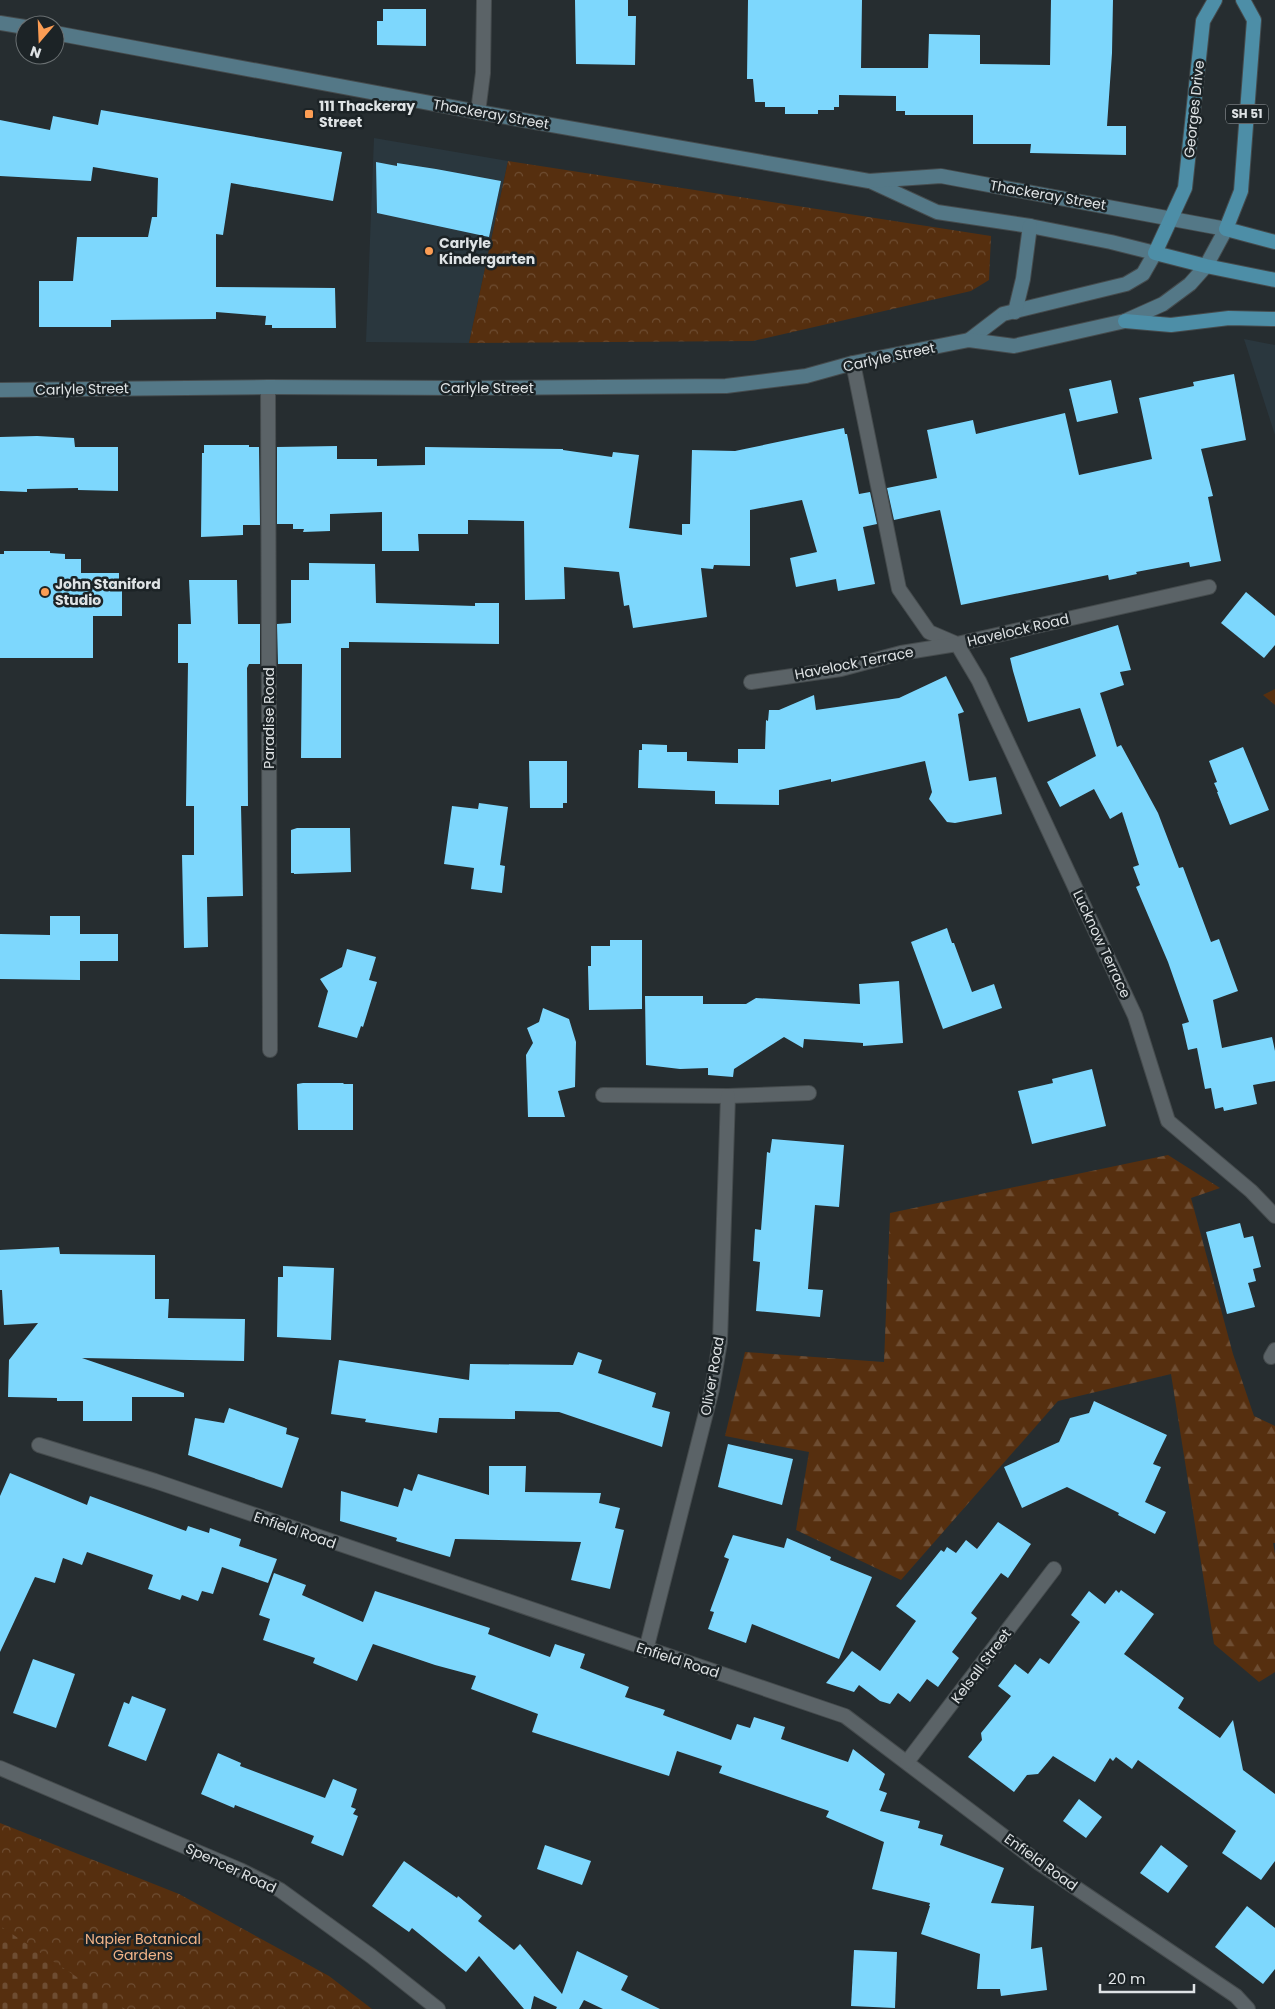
<svg xmlns="http://www.w3.org/2000/svg" width="1275" height="2009" font-family="Poppins,sans-serif">
	<style>
		.built { fill: #2a373e }
		.forest { fill: url(#forest-firs) }
		.cemetery { fill: url(#cemetery-stones) }
		.park { fill: url(#park-crowns) }
		.building { fill: #7dd7fd }
		.lines { fill: none; stroke-linecap: round; stroke-linejoin: round }
		.minor-casing { stroke: #454b4d; stroke-width: 16 }
		.tertiary-casing { stroke: #454b4d; stroke-width: 16 }
		.secondary-casing { stroke: #454b4d; stroke-width: 16 }
		.primary-casing { stroke: #454b4d; stroke-width: 16 }
		.minor { stroke: #5b6367; stroke-width: 14 }
		.tertiary { stroke: #5b6367; stroke-width: 14 }
		.secondary { stroke: #547887; stroke-width: 14 }
		.primary { stroke: #4d8ea7; stroke-width: 14 }
		.poi-dot { fill: #fc9d54; stroke: #1c2326; stroke-width: 2 }
		.labels { text-anchor: middle; stroke-width: 5; stroke-linejoin: round; paint-order: stroke }
		.shield { fill: #1c2326; stroke: #a4a9ac; stroke-width: 1 }
		.shield-label { font-size: 12px; font-weight: bold; fill: #dfe3e5 }
		.poi-label { font-size: 14px; font-weight: bold; fill: #dfe3e5; stroke: #1c2326; text-anchor: start }
		.street-label { font-size: 14px; fill: #dfe3e5; stroke: #1c2326 }
		.park-label { font-size: 14px; fill: #f2b387; stroke: #1c2326 }
	</style>
	<defs>
		<pattern id="forest-firs" width="22" height="20" patternUnits="userSpaceOnUse" patternTransform="scale(1.25)"><rect width="22" height="20" fill="#562f0f"/><path d="M5 1l3.5 6h-7zM16 11l3.5 6h-7z" fill="#6e4d32"/></pattern>
		<pattern id="cemetery-stones" width="16" height="16" patternUnits="userSpaceOnUse" patternTransform="scale(1.25)"><rect width="16" height="16" fill="#562f0f"/><path d="M2 7V4a2 2 0 0 1 4 0v3zM10 15v-3a2 2 0 0 1 4 0v3z" fill="#6e4d32"/></pattern>
		<pattern id="park-crowns" width="20" height="18" patternUnits="userSpaceOnUse" patternTransform="scale(1.25)"><rect width="20" height="18" fill="#562f0f"/><path d="M2 6a3 3 0 1 1 6 0M12 15a3 3 0 1 1 6 0" fill="none" stroke="#6e4d32"/></pattern>
	</defs>
	<rect width="100%" height="100%" fill="#262d30"/>
	<g class="built">
		<path d="M374 138 508 161 469 343 366 342Z"/>
		<path d="M1244 339 1275 345V435Z"/>
	</g>
	<g class="forest">
		<path d="M1275 689V705L1263 695Z"/>
		<path d="M1168 1155 1220 1188 1191 1198 1233 1354 1254 1416 1275 1426V1543H1273L1275 1554V1672L1259 1682 1214 1644 1171 1374 1058 1401 901 1580 796 1530 809 1452 725 1436 745 1352 884 1362 890 1213Z"/>
	</g>
	<path class="cemetery" d="M0 1914 135 2009H0Z"/>
	<g class="park">
		<path d="M508 161 991 236 989 280 971 291 753 341 469 343Z"/>
		<path d="M0 1823 179 1894 329 1976 372 2009H125L0 1926Z"/>
	</g>
	<g class="building">
		<path d="M575 0H628V16H636L635 65 576 64Z"/>
		<path d="M748 0H862L861 68H928L929 34 980 35V64L1050 65 1051 0H1113L1112 53 1107 126H1126V155L1030 153 1031 144H973V115H905V111H896V96L839 95V107H834V110H818V114H785V107H765V102H755L753 79H747Z"/>
		<path d="M383 9H426V46L377 45V21H383Z"/>
		<path d="M101 110 342 152 333 201 231 183 223 235 216 234V287L335 288 336 328H272V325H265L266 316 216 312V319L111 320V327H39V281H73L77 237H148L152 217H157L158 178 93 167 91 181 0 176V120L50 130 53 116 98 125Z"/>
		<path d="M376 162 397 166V163L436 169 501 181 489 237 377 213Z"/>
		<path d="M1234 374 1246 440 1201 449 1213 496 1208 497 1221 561 1190 567 1189 562 1136 572 1137 574 1109 580 1108 575 961 605 940 510 894 520 887 488 937 478 927 430 973 420 976 434 1065 413 1079 475 1152 459 1139 398 1194 386 1193 382Z"/>
		<path d="M1111 380 1118 413 1077 422 1069 389Z"/>
		<path d="M844 428 845 434H847L859 494 870 492 877 524 863 527 875 584 838 591 836 579 796 587 790 558 817 552 802 500 750 510V566L714 565 713 569 701 568 707 617 633 628 629 605 624 606 619 572 564 567 565 599 525 600 524 521 468 520V534H418L419 551H382V512L330 514V531L303 532 304 529H293V524H277V447L337 446V459H377V466L425 465V447L563 449V450L612 457 613 452 639 455 629 528 682 535V524H690L692 450 735 451Z"/>
		<path d="M37 436 74 438 75 447H118V491L78 490V488L27 489V492L0 491V437Z"/>
		<path d="M204 445H249V447H259L260 525H243V535L201 537 202 453H204Z"/>
		<path d="M4 551H50V553L65 554V559H81V573H119V581H122V616H93V658H0V554H4Z"/>
		<path d="M309 563 375 564 376 603 475 606V603H499V644L349 642V648H341V758H301L302 664H278L277 624 291 623V580H309Z"/>
		<path d="M189 580H237L238 624H260V664H249L247 668 248 806H241L243 896 207 897 208 947 184 948 182 855H194V806H186L188 663H178V624H191Z"/>
		<path d="M1246 592 1275 616V645L1264 658 1221 623Z"/>
		<path d="M1118 625 1131 670 1120 672 1124 685 1100 693 1117 747 1121 745 1158 813 1179 868 1183 867 1211 942 1219 939 1238 991 1213 1000 1222 1048 1272 1037 1275 1051V1081L1253 1085 1257 1104 1224 1111 1223 1107 1215 1109 1211 1088 1205 1089 1197 1048 1188 1050 1182 1024 1189 1022 1168 962 1136 887 1140 885 1133 867 1139 865 1122 812 1110 819 1094 789 1060 807 1047 782 1096 756 1080 708 1028 722 1013 671 1010 658Z"/>
		<path d="M946 676 964 712 958 714 969 781 996 777 1002 814 955 823 947 822 929 799 932 792 925 761 831 782V779L779 790V805L715 804V791L638 788 639 750H642V744L667 745V752H687V761L738 763V749H765L766 720 768 721 769 710H779L814 695 816 710 899 698Z"/>
		<path d="M1243 747 1269 810 1230 825 1217 792H1218L1214 783 1217 782 1209 761Z"/>
		<path d="M529 761H567V803H563V808H530Z"/>
		<path d="M479 803 508 807 500 865 505 866 502 893 471 889 474 868 444 864 452 806 478 809Z"/>
		<path d="M297 828H350L351 872 294 874V873H291V830Z"/>
		<path d="M50 916H80V934H118V961H80V980L0 979V934L50 935Z"/>
		<path d="M947 928 952 943H954L972 992 994 984 1002 1008 943 1029 911 942Z"/>
		<path d="M610 940H642V1009L589 1010 588 966H591V946H610Z"/>
		<path d="M347 949 376 957 369 980 377 982 363 1027 361 1026 357 1038 318 1027 328 991 320 979 342 967Z"/>
		<path d="M899 981 903 1043 863 1046V1043L804 1039 803 1048 784 1037 734 1069 733 1077 708 1075V1068L680 1069 646 1065 645 996H703V1004H746L756 998 860 1004 859 984Z"/>
		<path d="M543 1008 569 1019 576 1042 575 1087 558 1091 565 1117H528L526 1055 533 1043 527 1028 539 1022Z"/>
		<path d="M1092 1069 1106 1126 1032 1144 1018 1091 1053 1083 1052 1079Z"/>
		<path d="M303 1083H344L343 1084H353V1130H298L297 1084Z"/>
		<path d="M772 1139 844 1145 839 1207 815 1205 808 1289 823 1290 820 1317 756 1311 760 1262 753 1261 755 1229 761 1230 767 1152 770 1153Z"/>
		<path d="M1240 1223 1244 1238 1253 1236 1261 1267 1253 1269 1256 1281 1248 1283 1255 1307 1227 1314 1206 1232Z"/>
		<path d="M59 1247 60 1254 155 1255V1299H169L168 1318 245 1319 244 1361 82 1358 184 1393V1397H132V1421H83V1401H57V1398L8 1397 9 1360 38 1323 4 1325 2 1290H0V1250Z"/>
		<path d="M283 1266 334 1268 331 1340 277 1337 278 1277H283Z"/>
		<path d="M578 1352 602 1360 598 1373 656 1393 652 1407 670 1412 662 1447 559 1412 515 1411V1419L439 1418 437 1433 365 1422 366 1419 331 1414 339 1360 469 1380 470 1364 573 1365Z"/>
		<path d="M1094 1401 1167 1435 1153 1464 1161 1467 1145 1502 1166 1512 1155 1534 1118 1515 1119 1513 1067 1487 1022 1508 1004 1467 1059 1442 1070 1418 1089 1413Z"/>
		<path d="M229 1408 287 1428 286 1434 299 1438 282 1488 188 1455 195 1418 224 1423Z"/>
		<path d="M728 1444 793 1459 782 1505 718 1487Z"/>
		<path d="M489 1466H526L525 1492 601 1493 599 1503 620 1508 615 1528 624 1530 610 1589 571 1580 581 1542 455 1539 450 1557 396 1541 397 1538 340 1521 341 1491 398 1507 404 1488 412 1491 418 1474 489 1495Z"/>
		<path d="M10 1473 87 1505 90 1496 186 1531 188 1526 209 1533 210 1528 241 1539 239 1546 277 1559 268 1583 222 1567 213 1594 202 1591 198 1601 182 1595 180 1600 148 1589 153 1575 87 1552 82 1565 63 1558 55 1583 35 1577 0 1652V1496Z"/>
		<path d="M998 1522 1031 1544 1008 1578 1001 1573 971 1613 977 1618 952 1652 959 1658 938 1687 927 1679 910 1702 898 1693 890 1704 880 1701 859 1685 854 1692 826 1683 852 1651 880 1671 916 1621 896 1606 941 1550 944 1552 947 1547 956 1553 966 1540 977 1549Z"/>
		<path d="M733 1535 784 1548 787 1538 831 1557 830 1560 872 1577 839 1659 752 1624 746 1643 708 1629 714 1612 710 1611 729 1559 724 1557Z"/>
		<path d="M274 1573 306 1585 302 1595 363 1622 375 1591 490 1628 488 1634 550 1657 555 1644 585 1654 580 1668 629 1687 625 1697 665 1710 663 1715 731 1740 737 1724 750 1728 754 1717 785 1727 781 1739 848 1762 853 1749 885 1774 879 1790 887 1793 880 1811 920 1821 918 1828 943 1835 940 1845 1004 1868 991 1903 1034 1906 1031 1949 1042 1947 1047 1990 1001 1996 1000 1989H977L980 1954 921 1934 930 1906H929L930 1903 872 1889 884 1842 826 1817 829 1811 719 1773 722 1766 677 1751 669 1776 532 1732 538 1714 471 1689 476 1676 435 1665 373 1644 357 1681 313 1663 315 1658 263 1640 270 1619 259 1615Z"/>
		<path d="M1116 1590 1119 1593 1121 1590 1154 1614 1124 1654 1184 1698 1178 1708 1220 1738 1233 1720 1243 1770 1275 1794V1861L1261 1880 1222 1853 1236 1831 1138 1760 1132 1769 1116 1757 1113 1761 1110 1758 1095 1782 1053 1756 1038 1774 1027 1775 1014 1792 968 1757 982 1740 981 1733 1011 1696 998 1686 1015 1664 1028 1674 1040 1658 1049 1664 1080 1622 1071 1615 1089 1591 1105 1604Z"/>
		<path d="M33 1659 75 1674 56 1728 13 1713Z"/>
		<path d="M132 1696 166 1709 146 1761 108 1746 124 1702 129 1704Z"/>
		<path d="M218 1753 241 1763 240 1766 325 1798 333 1779 357 1789 351 1807 356 1809 353 1814 358 1816 343 1856 311 1843 314 1836 235 1805 234 1808 201 1794Z"/>
		<path d="M1079 1799 1102 1817 1086 1838 1063 1821Z"/>
		<path d="M545 1845 591 1861 582 1885 537 1869Z"/>
		<path d="M1161 1845 1188 1866 1168 1893 1140 1873Z"/>
		<path d="M404 1861 457 1898 458 1896 482 1916 478 1921 514 1950 520 1944 562 1994 577 1951 628 1976 621 1990 660 2009H603L584 2000 579 2009H556L557 2007 534 1996 531 2009H524L479 1956 466 1972 412 1928 409 1932 372 1906Z"/>
		<path d="M1247 1906 1275 1928V1969L1263 1984 1215 1947Z"/>
		<path d="M854 1950 897 1952 895 2008 851 2006Z"/>
	</g>
	<g class="lines">
		<defs>
			<g id="minor">
				<path d="M478 112 483 73 484 0"/>
				<path d="M853 363 899 589 929 632 957 644 1209 587"/>
				<path d="M268 387 270 1050"/>
				<path d="M751 682 841 669 901 653 957 644 979 681 1135 1016 1168 1121 1251 1191 1275 1216"/>
				<path d="M603 1095 728 1096 809 1093"/>
				<path d="M1271 1357 1275 1350"/>
				<path d="M39 1445 155 1481 845 1716 1039 1863 1236 1996 1248 2009"/>
				<path d="M646 1650 712 1389 720 1342 728 1096"/>
				<path d="M907 1762 1054 1569"/>
			</g>
			<path id="tertiary" d="M0 1768 240 1870 280 1890 371 1956 438 2009"/>
			<g id="secondary">
				<path d="M0 23 25 27"/>
				<path d="M872 182 937 212 1030 226 1111 242 1155 253 1143 274 1126 284 1003 314 969 340"/>
				<path d="M1015 312 1023 279 1030 226"/>
				<path d="M0 390 268 387 465 388 726 386 806 376 853 363 969 340 1014 346 1125 321 1163 304 1190 284 1206 266 1226 229 941 176 869 181 478 112 55 33"/>
			</g>
			<g id="primary">
				<path d="M1215 0 1203 21 1185 188 1155 253 1206 266 1275 280"/>
				<path d="M1243 0 1254 20 1241 191 1226 229 1275 242"/>
				<path d="M1125 321 1171 325 1229 318 1275 319"/>
			</g>
		</defs>
		<use href="#minor" class="minor-casing"/>
		<use href="#tertiary" class="tertiary-casing"/>
		<use href="#secondary" class="secondary-casing"/>
		<use href="#primary" class="primary-casing"/>
		<use href="#minor" class="minor"/>
		<use href="#tertiary" class="tertiary"/>
		<use href="#secondary" class="secondary"/>
		<use href="#primary" class="primary"/>
	</g>
	<g class="poi-dot">
		<rect x="304" y="109" width="10" height="10" rx="2.5"/>
		<circle cx="429" cy="251" r="5"/>
		<circle cx="45" cy="592" r="5"/>
	</g>
	<g class="labels">
		<rect class="shield" x="1226" y="104.5" width="42" height="19" rx="4"/>
		<g class="shield-label">
			<text x="1247" y="118">SH 51</text>
		</g>
		<g class="poi-label">
			<text x="319" y="111">111 Thackeray<tspan x="319" dy="16">Street</tspan></text>
			<text x="439" y="248">Carlyle<tspan x="439" dy="16">Kindergarten</tspan></text>
			<text x="55" y="589">John Staniford<tspan x="55" dy="16">Studio</tspan></text>
		</g>
		<g class="street-label">
			<text transform="translate(1194 109) rotate(-84)" y="5">Georges Drive</text>
			<text transform="translate(491 114) rotate(10)" y="5">Thackeray Street</text>
			<text transform="translate(1048 195) rotate(10)" y="5">Thackeray Street</text>
			<text transform="translate(889 357) rotate(-12)" y="5">Carlyle Street</text>
			<text x="487" y="393">Carlyle Street</text>
			<text transform="translate(82 389) rotate(-1)" y="5">Carlyle Street</text>
			<text transform="translate(1018 630) rotate(-13)" y="5">Havelock Road</text>
			<text transform="translate(854 663) rotate(-11)" y="5">Havelock Terrace</text>
			<text transform="translate(269 718) rotate(-90)" y="5">Paradise Road</text>
			<text transform="translate(1102 944) rotate(65)" y="5">Lucknow Terrace</text>
			<text transform="translate(712 1376) rotate(-80)" y="5">Oliver Road</text>
			<text transform="translate(295 1530) rotate(19)" y="5">Enfield Road</text>
			<text transform="translate(678 1660) rotate(18)" y="5">Enfield Road</text>
			<text transform="translate(981 1666) rotate(-53)" y="5">Kelsall Street</text>
			<text transform="translate(1041 1862) rotate(36)" y="5">Enfield Road</text>
			<text transform="translate(231 1868) rotate(25)" y="5">Spencer Road</text>
		</g>
		<g class="park-label">
			<text x="143" y="1944">Napier Botanical<tspan x="143" dy="16">Gardens</tspan></text>
		</g>
	</g>
	<g transform="translate(40 40) rotate(199)"><circle r="24" fill="#1c2326" stroke="#6a7072"/>
	<path d="M0-4L9 19L0 12L-9 19Z" fill="#fc9d54"/>
	<text y="-8" font-size="14" font-weight="bold" text-anchor="middle" fill="#dfe3e5">N</text>
	</g>
	<path d="M1100 1984v8h94v-8" fill="none" stroke="#dfe3e5" stroke-width="2.5"/>
	<text x="1108" y="1984" font-size="15" fill="#dfe3e5" stroke="#1c2326" stroke-width="4" paint-order="stroke">20 m</text>
</svg>
